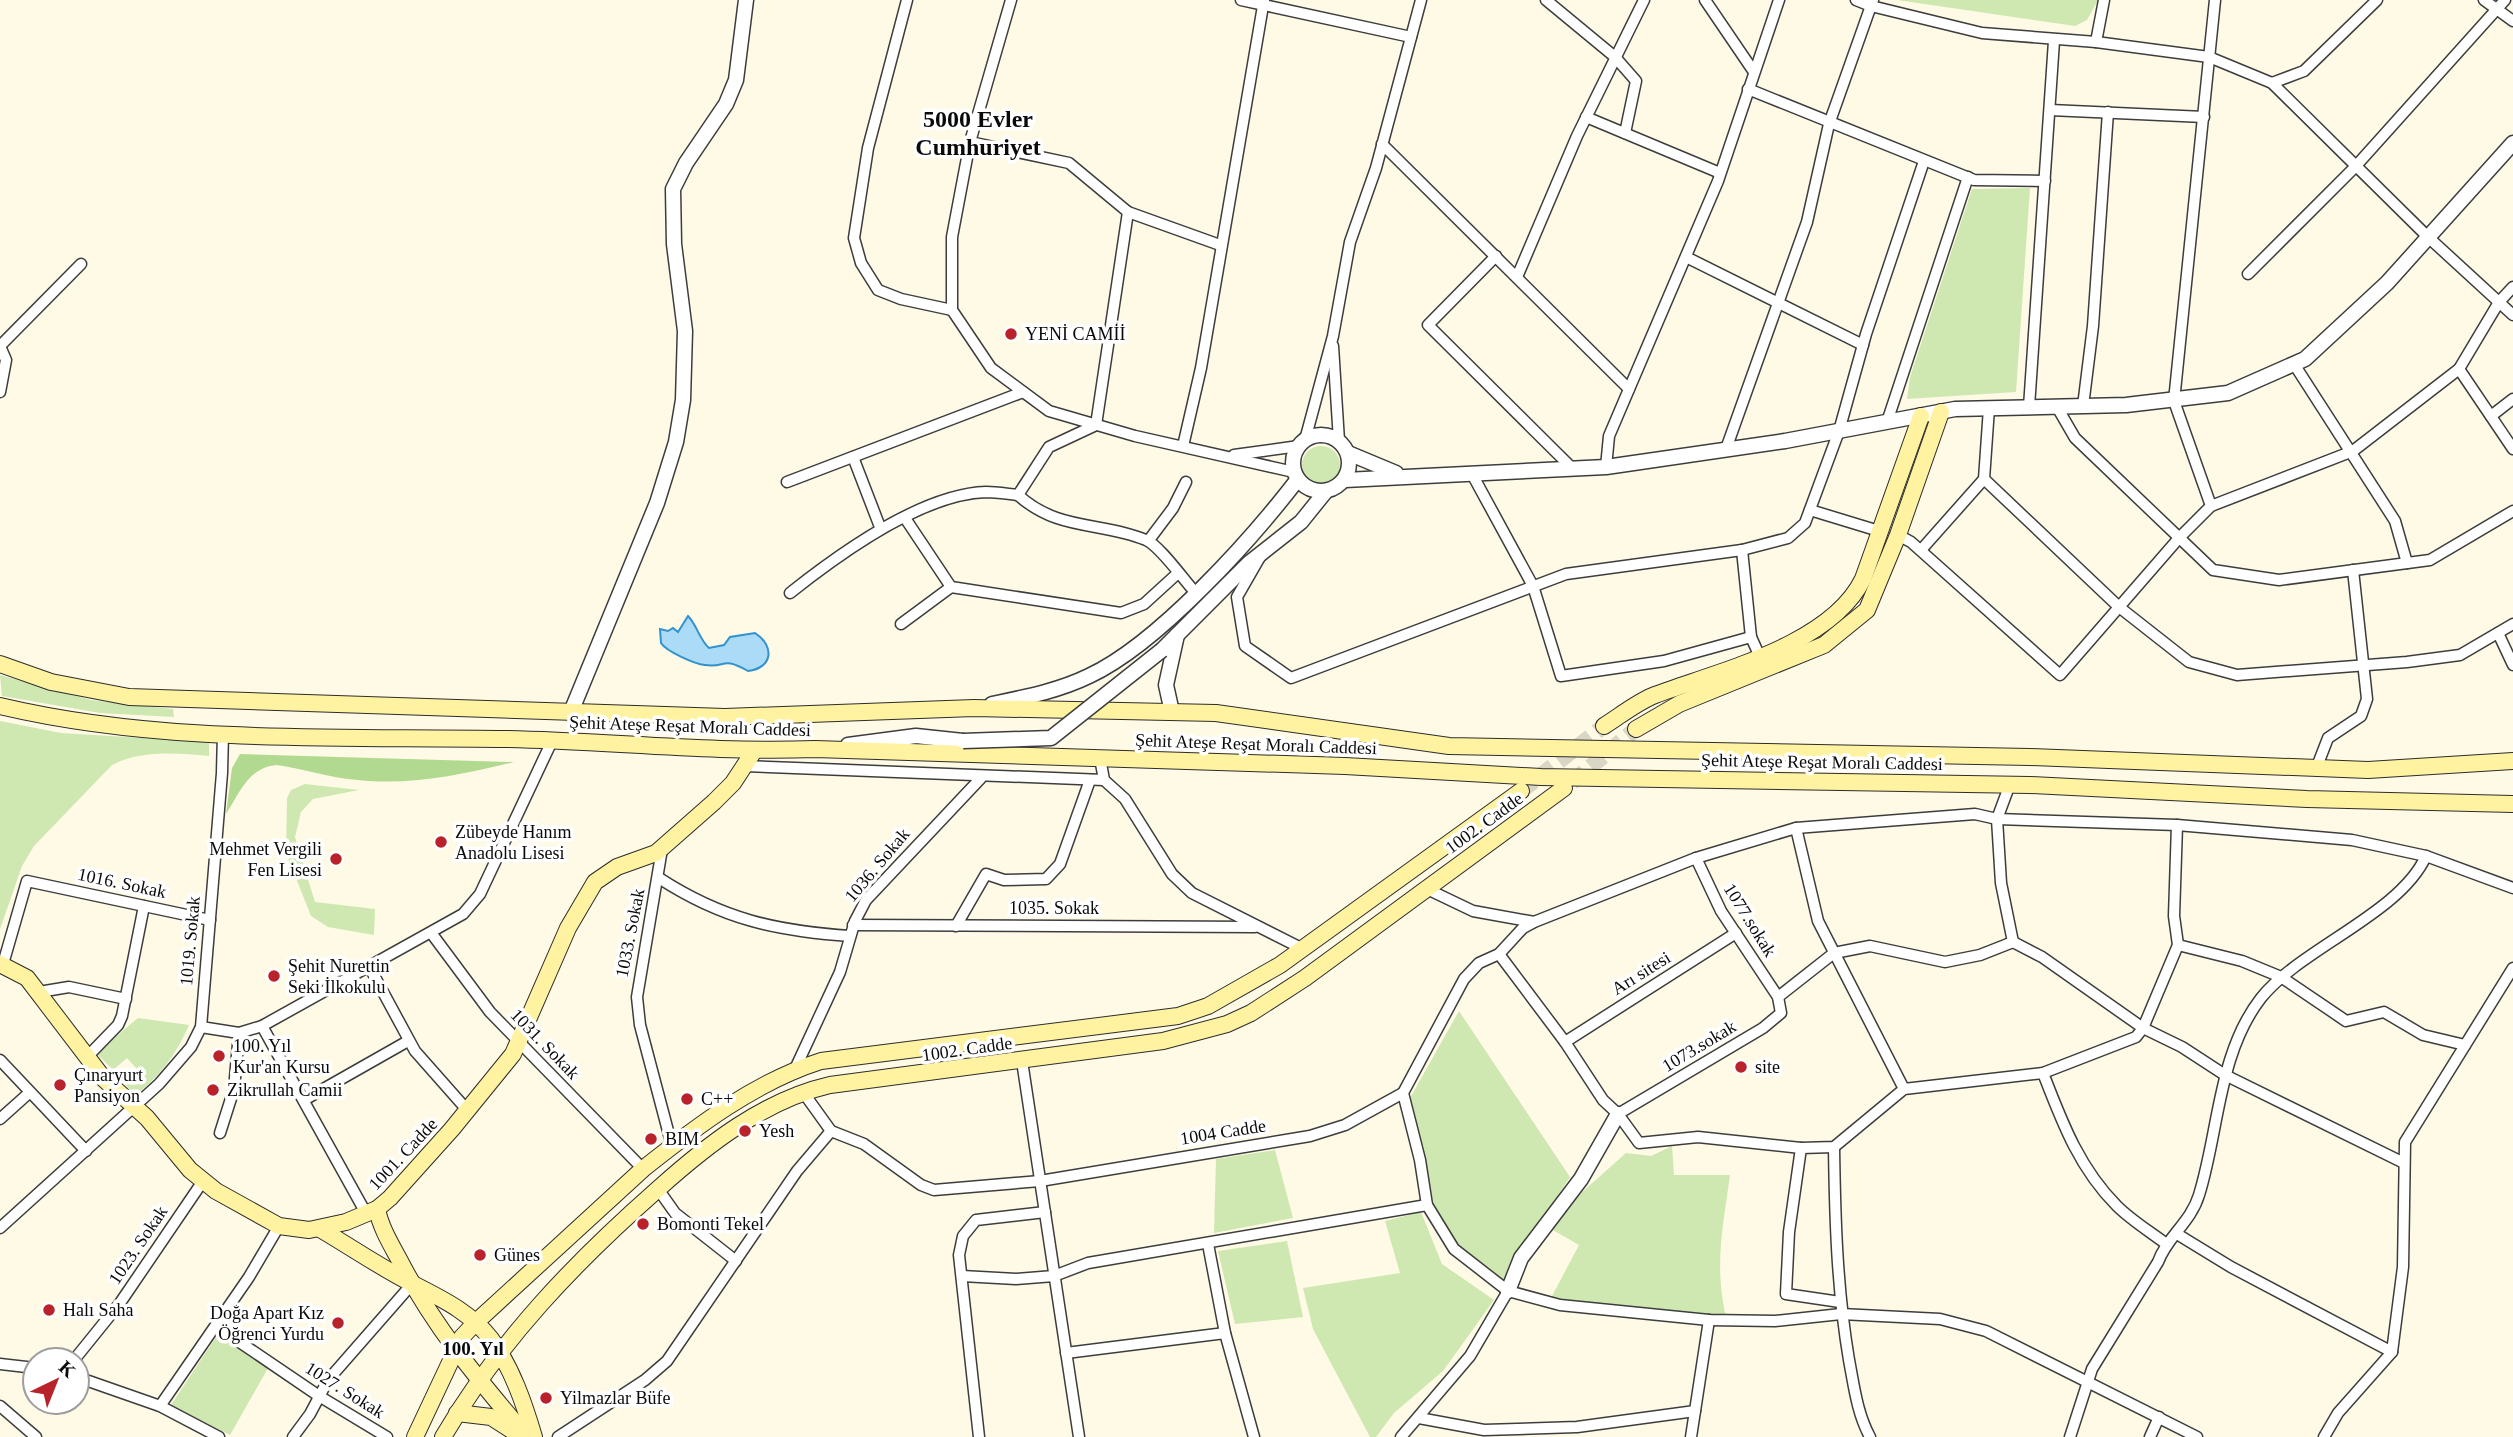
<svg xmlns="http://www.w3.org/2000/svg" width="2513" height="1437" font-family="'Times New Roman',serif">
	<style>
		.green { fill: #cfe8b1 }
		.forest { fill: #b2d990 }
		.water { fill: #abdbf6; stroke: #3292ce; stroke-width: 2 }
		.lines { fill: none; stroke-linecap: round; stroke-linejoin: round }
		.secondary-tunnel { stroke: #dad6c5; stroke-width: 16; stroke-dasharray: 16 8; stroke-linecap: butt }
		.minor-casing { stroke: #3d3d3d; stroke-width: 13 }
		.tertiary-casing { stroke: #3d3d3d; stroke-width: 17 }
		.secondary-casing { stroke: #2c2c2c; stroke-width: 18 }
		.minor { stroke: #fff; stroke-width: 10 }
		.tertiary { stroke: #fff; stroke-width: 14 }
		.secondary { stroke: #fff3a1; stroke-width: 16 }
		.tertiary-bridge-casing { stroke: #3d3d3d; stroke-width: 17; stroke-linecap: butt }
		.tertiary-bridge { stroke: #fff; stroke-width: 14 }
		.poi-dot { fill: #b9222b; stroke: #fff; stroke-width: 2.5 }
		.labels { text-anchor: middle; stroke-width: 7; stroke-linejoin: round; paint-order: stroke }
		.poi-label { font-size: 18px; fill: #0a0a0a; stroke: #fff; text-anchor: start }
		.street-label { font-size: 18px; fill: #0a0a0a; stroke: #fff }
		.neighbourhood-label { font-size: 19px; font-weight: bold; fill: #0a0a0a; stroke: #fff }
		.district-label { font-size: 24px; font-weight: bold; fill: #0a0a0a; stroke: #fff }
	</style>
	<rect width="100%" height="100%" fill="#fffae6"/>
	<g class="green">
		<path d="M1897 0H2098L2087 20 2075 26Z"/>
		<path d="M2030 188 2016 392 1907 399 1910 377 1972 189Z"/>
		<circle cx="1321" cy="465" r="19"/>
		<path d="M0 675 91 700 173 709 174 717 100 713 2 696Z"/>
		<path d="M0 721 61 733 209 742V756C178 753 140 750 112 765L34 846 22 866 0 929Z"/>
		<path d="M305 784 359 790 313 799 301 812 295 837 315 902 375 909 374 935 328 927 311 916 286 853 287 798 291 790Z"/>
		<path d="M1459 1011 1570 1177 1518 1256 1507 1283 1456 1243 1435 1210 1410 1098Z"/>
		<path d="M138 1018 189 1025C177 1053 160 1077 135 1095L124 1083 138 1070 127 1058 113 1070 96 1053Z"/>
		<path d="M1672 1146 1674 1175H1730C1723 1227 1714 1264 1726 1317L1641 1310 1551 1298 1579 1245 1551 1229 1563 1209 1626 1153 1651 1156Z"/>
		<path d="M1275 1150 1293 1218 1214 1233 1216 1159Z"/>
		<path d="M1421 1212 1442 1264 1494 1300 1443 1371 1394 1413 1376 1437H1370L1313 1329 1303 1288 1400 1273 1385 1221Z"/>
		<path d="M1287 1241 1303 1317 1235 1324 1218 1251Z"/>
		<path d="M218 1334 268 1368 230 1435 171 1405Z"/>
	</g>
	<path class="forest" d="M240 754 514 762C463 774 411 786 358 780 331 778 304 769 277 765 249 767 240 792 226 814L232 768Z"/>
	<path class="water" d="M688 616C697 625 699 639 709 648L724 645 730 637 755 633C775 646 773 668 748 671 721 656 727 668 705 665 694 664 666 651 661 643L660 629 668 631 673 628 678 632Z"/>
	<g class="lines">
		<g class="secondary-tunnel">
			<path d="M1572 782 1636 729"/>
			<path d="M1521 791 1604 726"/>
		</g>
		<defs>
			<g id="minor">
				<path d="M907 0 868 148 854 238 861 263 878 290 901 299 952 310"/>
				<path d="M1011 0 970 142 952 237V310L991 368 1049 411 1135 436 1294 472"/>
				<path d="M1241 0 1411 37"/>
				<path d="M1546 0 1615 57 1636 81 1625 133"/>
				<path d="M1705 0 1754 72"/>
				<path d="M1856 0 1871 6 1982 33 2096 42 2209 57 2272 83 2428 237 2513 315"/>
				<path d="M2484 0 2513 21"/>
				<path d="M2096 42 2104 0"/>
				<path d="M2272 83 2304 71 2377 0"/>
				<path d="M1748 89 1974 180 2045 181"/>
				<path d="M2050 110 2204 117"/>
				<path d="M1586 117 1720 173"/>
				<path d="M970 142 1069 163 1128 212 1220 245"/>
				<path d="M1382 144 1629 389"/>
				<path d="M1496 256 1428 325 1573 469"/>
				<path d="M1686 257 1863 345"/>
				<path d="M2248 274 2355 167 2505 0"/>
				<path d="M1517 277 1577 136 1644 0"/>
				<path d="M0 346 81 264"/>
				<path d="M0 346 6 360 0 392"/>
				<path d="M1333 346 1339 441"/>
				<path d="M2294 364 2395 521 2407 563"/>
				<path d="M2459 369 2513 449"/>
				<path d="M2083 406 2093 326 2108 112"/>
				<path d="M2029 407 2054 41"/>
				<path d="M2057 407 2075 438 2213 570 2279 580 2430 560 2513 511"/>
				<path d="M1989 408 1984 479 2119 607 2189 662 2237 675 2407 662 2460 655 2513 624"/>
				<path d="M2491 416 2513 399"/>
				<path d="M1887 422 1968 177"/>
				<path d="M1305 440 1333 336 1350 242 1376 168 1421 0"/>
				<path d="M1183 446 1201 368 1264 0"/>
				<path d="M1726 449 1807 222 1829 124 1873 0"/>
				<path d="M1234 455 1299 446"/>
				<path d="M853 457 880 527"/>
				<path d="M1606 467 1609 436 1718 181 1779 0"/>
				<path d="M1472 474 1533 586 1561 676 1664 661 1751 637"/>
				<path d="M787 482 1023 392"/>
				<path d="M1018 495C1059 532 1101 521 1146 540 1159 545 1184 580 1195 592"/>
				<path d="M2211 506 2174 401 2215 0"/>
				<path d="M1810 510 1879 531"/>
				<path d="M905 518 951 587 1121 613 1144 604 1178 573"/>
				<path d="M1898 535 1911 542 2060 675 2179 538 2211 506 2353 451 2459 369 2499 302 2513 287"/>
				<path d="M1149 540 1173 508 1186 482"/>
				<path d="M1742 550 1751 637 1760 657"/>
				<path d="M1921 550 1984 479"/>
				<path d="M1260 557 1237 597 1245 646 1291 678 1566 574 1742 550 1788 538 1805 523 1839 431 1866 334 1924 161"/>
				<path d="M790 593C839 554 921 494 986 492 996 492 1008 494 1018 495L1049 447 1096 425 1128 212"/>
				<path d="M901 624 951 587"/>
				<path d="M2498 633 2513 665"/>
				<path d="M1100 758 1104 780 1125 799 1172 874 1192 893 1303 949"/>
				<path d="M745 766 1104 780"/>
				<path d="M2316 769 2328 738 2361 716 2367 699 2353 570"/>
				<path d="M2010 784 1997 819 2001 883 2013 942"/>
				<path d="M1796 828 1818 921 1904 1089"/>
				<path d="M662 849 637 997 640 1025 672 1146"/>
				<path d="M659 878C722 919 776 931 850 936"/>
				<path d="M1427 889 1473 911 1534 922"/>
				<path d="M853 925 1255 927"/>
				<path d="M956 926 986 874 1004 880 1046 879 1060 864 1090 780"/>
				<path d="M432 934 490 1012 643 1169"/>
				<path d="M2013 942 2042 957 2143 1028 2182 1047 2225 1075 2404 1163"/>
				<path d="M2178 945 2242 961 2281 977 2346 1021 2384 1012 2423 1035 2465 1045"/>
				<path d="M1499 954 1565 1042 1603 1100 1618 1114 1639 1143 1698 1137 1801 1148 1834 1147 1904 1089 2043 1073 2136 1037 2143 1028 2178 945 2174 916 2177 825"/>
				<path d="M3 964 27 881 210 920"/>
				<path d="M370 968 415 1051 468 1111"/>
				<path d="M39 992 69 987 126 999"/>
				<path d="M1778 997 1834 953 1870 946 1945 962 1980 955 2013 942"/>
				<path d="M262 1026 367 1215"/>
				<path d="M201 1027 239 1033 262 1026 463 914 480 894 552 741"/>
				<path d="M1565 1042 1736 933"/>
				<path d="M87 1057 118 1025 122 1016 144 906"/>
				<path d="M0 1060 86 1151"/>
				<path d="M1022 1061 1079 1437"/>
				<path d="M795 1069 840 972 855 921 866 900 981 778"/>
				<path d="M2043 1073C2062 1122 2079 1168 2117 1206 2131 1220 2149 1231 2165 1243"/>
				<path d="M803 1092 831 1131 864 1144 921 1185 934 1190 1040 1181 1310 1136 1345 1125 1403 1093"/>
				<path d="M304 1100 408 1041"/>
				<path d="M1618 1114 1763 1028 1781 1013 1778 997 1721 911 1696 858"/>
				<path d="M0 1119 29 1093"/>
				<path d="M220 1133 234 1089 239 1033"/>
				<path d="M1834 1147C1835 1219 1837 1289 1849 1360 1854 1386 1857 1413 1870 1437"/>
				<path d="M1801 1148 1789 1232 1786 1294 1840 1302"/>
				<path d="M658 1189 675 1213 736 1261"/>
				<path d="M0 1228 159 1084 191 1047 201 1027 222 773 223 733"/>
				<path d="M2177 1234 2231 1267 2392 1352"/>
				<path d="M1208 1244 1225 1333 1254 1437"/>
				<path d="M962 1276 1016 1279 1054 1276 1088 1263 1427 1205"/>
				<path d="M216 1326 319 1396 387 1437"/>
				<path d="M1066 1353 1225 1333"/>
				<path d="M74 1360 120 1303 203 1181"/>
				<path d="M0 1364 35 1368"/>
				<path d="M77 1377 160 1406 219 1437"/>
				<path d="M0 1406 36 1437"/>
				<path d="M160 1406 249 1277 279 1226"/>
				<path d="M1419 1418 1484 1430 1577 1427 1695 1411"/>
				<path d="M293 1437 310 1414 328 1380 412 1284"/>
				<path d="M558 1437 645 1380 667 1361 797 1171 831 1131"/>
				<path d="M979 1437 959 1255 963 1236 976 1220 1045 1212"/>
				<path d="M1401 1437 1470 1356 1508 1291"/>
				<path d="M1691 1437 1709 1320"/>
				<path d="M2070 1437 2092 1369 2158 1262C2167 1237 2191 1222 2199 1195 2219 1131 2218 1053 2261 998 2301 948 2400 914 2426 856"/>
				<path d="M2150 1437 2159 1417"/>
				<path d="M2197 1437 1986 1331 1940 1319 1841 1314 1775 1321 1709 1320 1560 1305 1508 1291 1454 1249 1427 1205 1420 1160 1403 1093 1464 979 1479 963 1499 954 1523 928 1534 922 1696 858 1796 828 1975 814 1997 819 2177 825 2352 840 2426 856 2513 888"/>
				<path d="M2324 1437 2338 1413 2392 1352 2403 1267 2405 1142 2513 968"/>
			</g>
			<g id="tertiary">
				<circle cx="1321" cy="463" r="28"/>
				<path d="M1348 453 1396 473"/>
				<path d="M1345 480 1606 467 1785 441 1955 409 2126 405 2228 393 2305 359 2387 283 2513 143"/>
				<path d="M1162 650 1249 563 1301 522 1326 491"/>
				<path d="M992 704C1026 697 1058 691 1089 676 1158 644 1251 540 1298 479"/>
				<path d="M571 712 657 503 676 442 683 400 685 331 674 244 673 189 686 163 726 104 736 80 746 0"/>
				<path d="M1172 712 1166 685 1177 635"/>
				<path d="M848 745 916 736 963 741"/>
				<path d="M1508 1291 1521 1258 1581 1179 1618 1114"/>
			</g>
			<g id="secondary">
				<path d="M0 664 51 682 129 697 725 717 974 708 1216 713 1449 746 2030 757 2368 770 2513 761"/>
				<path d="M0 706C164 745 339 736 507 739 610 741 712 753 815 749L1345 766 1541 777 2030 785 2307 799 2513 804"/>
				<path d="M1604 726C1620 716 1637 702 1655 695 1719 671 1831 645 1863 579L1921 416"/>
				<path d="M1636 729 1679 704 1824 645 1867 610 1898 535 1941 412"/>
				<path d="M0 964 27 978 104 1079 147 1118 190 1170 216 1191 279 1226 309 1230 346 1222 377 1209 390 1198 452 1129 513 1054 568 928 595 882 617 867 656 853 714 802 733 783 754 751"/>
				<path d="M377 1209C381 1229 392 1246 401 1263 436 1330 479 1380 527 1437"/>
				<path d="M320 1229C351 1247 381 1268 413 1284 442 1299 470 1312 491 1339 512 1368 524 1403 534 1437"/>
				<path d="M457 1413 491 1417 516 1433"/>
				<path d="M415 1437 462 1337 475 1323 643 1169C697 1126 755 1082 821 1061L1178 1016 1208 1006 1280 965 1521 791"/>
				<path d="M443 1437C500 1340 574 1263 658 1189 707 1145 764 1100 830 1085L1163 1041 1227 1024 1251 1013 1305 978 1564 788"/>
			</g>
		</defs>
		<use href="#minor" class="minor-casing"/>
		<use href="#tertiary" class="tertiary-casing"/>
		<use href="#secondary" class="secondary-casing"/>
		<use href="#minor" class="minor"/>
		<use href="#tertiary" class="tertiary"/>
		<use href="#secondary" class="secondary"/>
		<defs>
			<path id="tertiary-bridge" d="M963 741 1051 738 1162 650"/>
		</defs>
		<use href="#tertiary-bridge" class="tertiary-bridge-casing"/>
		<use href="#tertiary-bridge" class="tertiary-bridge"/>
	</g>
	<g class="poi-dot">
		<circle cx="1011" cy="334" r="7"/>
		<circle cx="441" cy="842" r="7"/>
		<circle cx="336" cy="859" r="7"/>
		<circle cx="274" cy="976" r="7"/>
		<circle cx="219" cy="1056" r="7"/>
		<circle cx="1741" cy="1067" r="7"/>
		<circle cx="60" cy="1085" r="7"/>
		<circle cx="213" cy="1090" r="7"/>
		<circle cx="687" cy="1099" r="7"/>
		<circle cx="745" cy="1131" r="7"/>
		<circle cx="651" cy="1139" r="7"/>
		<circle cx="643" cy="1224" r="7"/>
		<circle cx="480" cy="1255" r="7"/>
		<circle cx="49" cy="1310" r="7"/>
		<circle cx="338" cy="1323" r="7"/>
		<circle cx="546" cy="1398" r="7"/>
	</g>
	<g class="labels">
		<g class="poi-label">
			<text x="1025" y="340">YENİ CAMİİ</text>
			<text x="455" y="838">Zübeyde Hanım<tspan x="455" dy="21">Anadolu Lisesi</tspan></text>
			<text x="322" y="855" text-anchor="end">Mehmet Vergili<tspan x="322" dy="21">Fen Lisesi</tspan></text>
			<text x="288" y="972">Şehit Nurettin<tspan x="288" dy="21">Seki İlkokulu</tspan></text>
			<text x="233" y="1052">100. Yıl<tspan x="233" dy="21">Kur'an Kursu</tspan></text>
			<text x="1755" y="1073">site</text>
			<text x="74" y="1081">Çınaryurt<tspan x="74" dy="21">Pansiyon</tspan></text>
			<text x="227" y="1096">Zikrullah Camii</text>
			<text x="701" y="1105">C++</text>
			<text x="759" y="1137">Yesh</text>
			<text x="665" y="1145">BIM</text>
			<text x="657" y="1230">Bomonti Tekel</text>
			<text x="494" y="1261">Günes</text>
			<text x="63" y="1316">Halı Saha</text>
			<text x="324" y="1319" text-anchor="end">Doğa Apart Kız<tspan x="324" dy="21">Öğrenci Yurdu</tspan></text>
			<text x="560" y="1404">Yilmazlar Büfe</text>
		</g>
		<g class="street-label">
			<text transform="translate(690 726) rotate(2)" y="6">Şehit Ateşe Reşat Moralı Caddesi</text>
			<text transform="translate(1256 744) rotate(2)" y="6">Şehit Ateşe Reşat Moralı Caddesi</text>
			<text transform="translate(1822 762) rotate(1)" y="6">Şehit Ateşe Reşat Moralı Caddesi</text>
			<text transform="translate(1484 823) rotate(-36)" y="6">1002. Cadde</text>
			<text transform="translate(877 865) rotate(-50)" y="6">1036. Sokak</text>
			<text transform="translate(122 883) rotate(12)" y="6">1016. Sokak</text>
			<text x="1054" y="914">1035. Sokak</text>
			<text transform="translate(1750 920) rotate(58)" y="6">1077.sokak</text>
			<text transform="translate(630 933) rotate(-79)" y="6">1033. Sokak</text>
			<text transform="translate(190 941) rotate(-85)" y="6">1019. Sokak</text>
			<text transform="translate(1641 973) rotate(-32)" y="6">Arı sitesi</text>
			<text transform="translate(545 1044) rotate(46)" y="6">1031. Sokak</text>
			<text transform="translate(1699 1046) rotate(-31)" y="6">1073.sokak</text>
			<text transform="translate(967 1049) rotate(-8)" y="6">1002. Cadde</text>
			<text transform="translate(1223 1132) rotate(-9)" y="6">1004 Cadde</text>
			<text transform="translate(403 1154) rotate(-47)" y="6">1001. Cadde</text>
			<text transform="translate(138 1245) rotate(-56)" y="6">1023. Sokak</text>
			<text transform="translate(345 1390) rotate(32)" y="6">1027. Sokak</text>
		</g>
		<g class="neighbourhood-label">
			<text x="473" y="1355">100. Yıl</text>
		</g>
		<g class="district-label">
			<text x="978" y="127">5000 Evler<tspan x="978" dy="28">Cumhuriyet</tspan></text>
		</g>
	</g>
	<g transform="translate(56 1381) rotate(43)"><circle r="33" fill="#ffffff" stroke="#9d9d9d" stroke-width="2"/>
	<path d="M0-5L12 26L0 18L-12 26Z" fill="#b9222b"/>
	<text y="-10" font-size="19" font-weight="bold" text-anchor="middle" fill="#0a0a0a">K</text>
	</g>
</svg>
